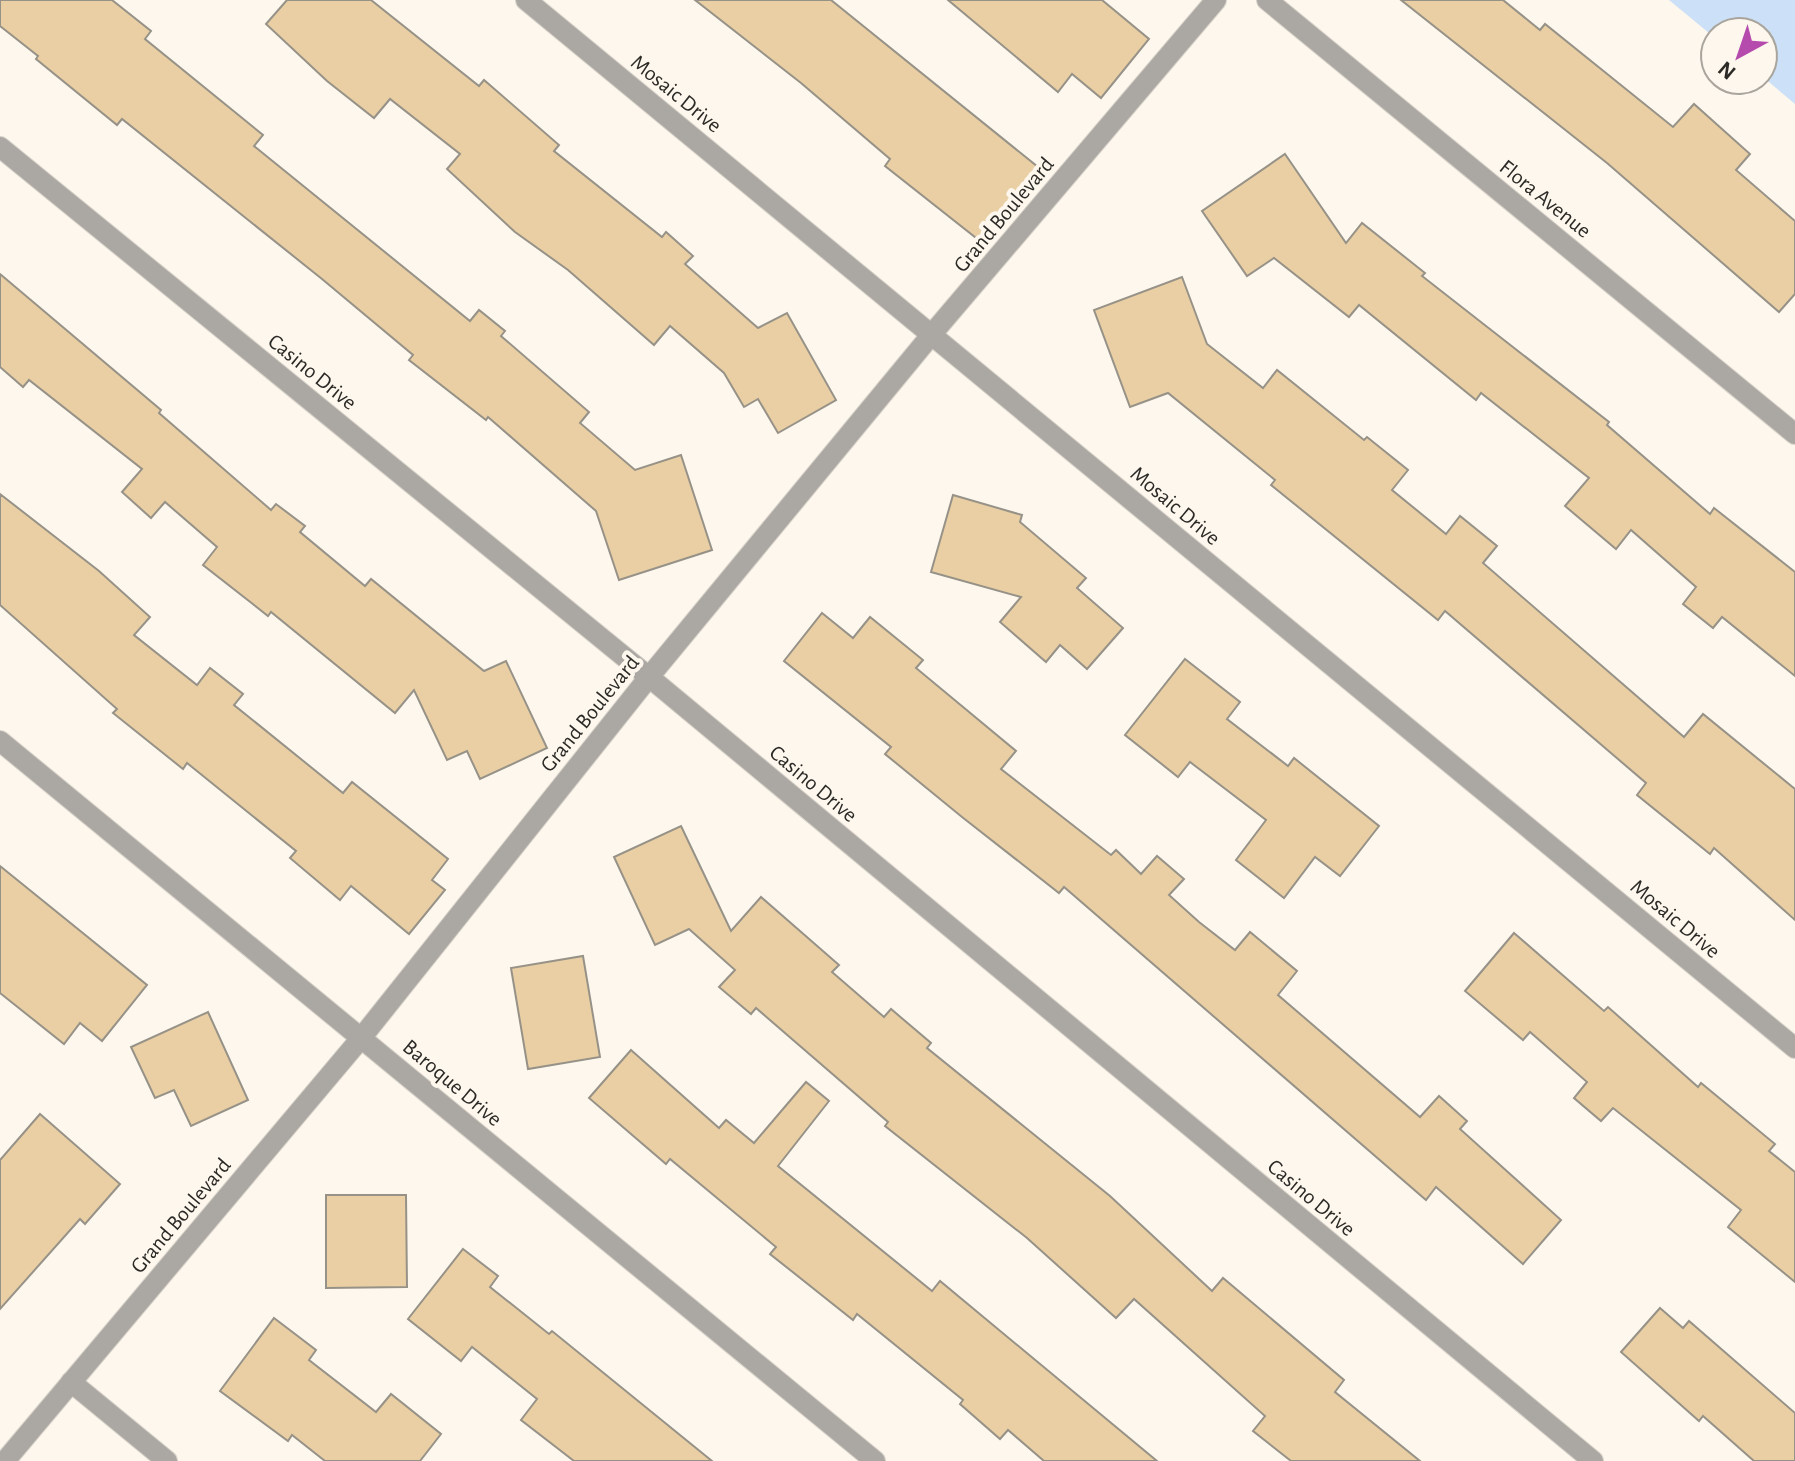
<svg xmlns="http://www.w3.org/2000/svg" width="1795" height="1461" font-family="'Alegreya Sans',sans-serif">
	<style>
		.water { fill: #cce0f7 }
		.building { fill: #e9cfa3; stroke: #979288; stroke-width: 2 }
		.lines { fill: none; stroke-linecap: round; stroke-linejoin: round }
		.minor-casing { stroke: #d7d2c9; stroke-width: 22 }
		.minor { stroke: #aba7a3; stroke-width: 20 }
		.labels { text-anchor: middle; stroke-width: 8; stroke-linejoin: round; paint-order: stroke }
		.street-label { font-size: 22px; fill: #2c2a26; stroke: #fdf7ed }
	</style>
	<rect width="100%" height="100%" fill="#fdf7ed"/>
	<path class="water" d="M1669 0H1795V104L1763 77V32H1715V38Z"/>
	<g class="building">
		<path d="M0 0H112L151 31 145 39 263 135 254 146 470 321 479 310 505 331 501 336 589 412 580 423 635 470 681 455 712 550 619 580 596 511 488 417 486 420 409 360 413 355 322 279 122 119 117 125 36 59 38 56 0 26Z"/>
		<path d="M287 0H371L479 86 484 80 559 145 554 151 662 237 666 232 693 256 685 264 758 328 787 313 836 400 778 433 758 399 744 407 724 373 670 326 654 345 568 270 515 232 447 169 460 154 390 99 374 118 327 81 266 24Z"/>
		<path d="M695 0H831L1038 167 980 241 885 166 890 159 801 83Z"/>
		<path d="M948 0H1102L1149 39 1101 98 1072 74 1058 92Z"/>
		<path d="M1401 0H1503L1540 30 1545 24 1673 127 1694 104 1750 154 1736 170 1795 221V294L1779 312 1607 163Z"/>
		<path d="M1285 154 1346 243 1362 223 1425 273 1422 276 1609 422 1607 425 1710 514 1714 508 1795 572V676L1722 617 1713 628 1683 604 1696 587 1631 530 1616 549 1565 506 1589 478 1481 393 1476 400 1359 305 1349 317 1274 258 1247 276 1202 211Z"/>
		<path d="M0 274 161 410 159 413 271 510 276 504 305 526 300 532 365 586 371 579 484 671 506 661 547 748 480 779 467 751 447 760 414 690 395 713 271 612 268 616 203 565 217 547 165 502 151 518 122 492 142 469 29 380 23 387 0 367Z"/>
		<path d="M1182 277 1207 344 1263 388 1277 370 1364 440 1367 437 1408 470 1392 490 1446 534 1460 516 1497 546 1483 563 1684 737 1703 714 1795 789V920L1714 848 1710 854 1637 795 1646 783 1445 611 1438 620 1271 485 1275 480 1168 393 1130 407 1094 310Z"/>
		<path d="M0 494 99 571 150 617 134 635 197 685 210 668 243 694 234 705 343 793 352 782 448 859 432 880 445 890 409 934 351 886 340 900 290 858 296 851 187 763 183 769 113 713 117 709 0 605Z"/>
		<path d="M953 495 1022 515 1020 522 1086 578 1077 588 1123 628 1087 669 1060 645 1046 662 1000 622 1021 597 931 572Z"/>
		<path d="M822 613 853 638 870 617 923 660 916 668 1016 751 1001 769 1111 855 1116 850 1141 874 1157 856 1184 879 1169 895 1199 922 1235 950 1250 932 1297 971 1278 995 1420 1117 1439 1096 1467 1121 1460 1129 1561 1220 1523 1264 1436 1187 1426 1200 1064 887 1059 893 962 817 885 754 891 747 784 661Z"/>
		<path d="M1185 659 1240 702 1227 719 1288 766 1294 758 1379 826 1340 876 1315 857 1284 898 1236 860 1266 820 1190 762 1178 777 1125 735Z"/>
		<path d="M681 826 731 931 761 897 839 965 832 972 884 1017 891 1009 931 1043 927 1048 1110 1196 1212 1291 1223 1278 1344 1380 1335 1392 1420 1461H1291L1253 1431 1265 1416 1134 1299 1116 1318 1027 1238 885 1126 888 1122 756 1008 751 1014 719 987 735 970 689 929 655 945 614 857Z"/>
		<path d="M0 866 147 985 102 1041 80 1023 64 1044 0 993Z"/>
		<path d="M1514 933 1604 1011 1608 1007 1698 1087 1701 1083 1775 1144 1769 1151 1795 1172V1282L1728 1227 1741 1210 1613 1108 1601 1121 1574 1098 1587 1082 1530 1032 1523 1040 1465 991Z"/>
		<path d="M583 956 600 1057 528 1069 511 968Z"/>
		<path d="M208 1012 248 1100 191 1126 174 1090 155 1098 131 1047Z"/>
		<path d="M631 1050 719 1128 726 1120 754 1143 806 1082 829 1101 778 1166 932 1291 940 1281 1157 1461H1044L1008 1430 1000 1439 960 1404 963 1400 857 1314 853 1320 770 1254 776 1247 670 1159 666 1164 589 1098Z"/>
		<path d="M40 1114 120 1184 85 1224 80 1219 0 1309V1160Z"/>
		<path d="M326 1195H406L407 1287 326 1288Z"/>
		<path d="M463 1249 498 1276 490 1287 549 1334 552 1331 712 1461H574L521 1420 537 1399 472 1347 461 1361 408 1319Z"/>
		<path d="M1660 1308 1683 1328 1689 1321 1795 1413V1461H1754L1703 1416 1699 1421 1621 1352Z"/>
		<path d="M274 1318 316 1350 309 1360 376 1412 391 1394 441 1434 420 1461H325L292 1435 288 1441 220 1391Z"/>
	</g>
	<g class="lines">
		<defs>
			<g id="minor">
				<path d="M526 0 1795 1048"/>
				<path d="M1267 0 1795 434"/>
				<path d="M0 147 649 677 1593 1461"/>
				<path d="M0 741 875 1461"/>
				<path d="M71 1382 167 1461"/>
				<path d="M5 1461 362 1037 649 677 932 334 1216 0"/>
			</g>
		</defs>
		<use href="#minor" class="minor-casing"/>
		<use href="#minor" class="minor"/>
	</g>
	<g class="labels">
		<g class="street-label">
			<text transform="translate(677 93) rotate(39)" y="8">Mosaic Drive</text>
			<text transform="translate(1546 198) rotate(39)" y="8">Flora Avenue</text>
			<text transform="translate(1003 214) rotate(-50)" y="8">Grand Boulevard</text>
			<text transform="translate(313 371) rotate(39)" y="8">Casino Drive</text>
			<text transform="translate(1176 505) rotate(40)" y="8">Mosaic Drive</text>
			<text transform="translate(589 713) rotate(-51)" y="8">Grand Boulevard</text>
			<text transform="translate(814 783) rotate(40)" y="8">Casino Drive</text>
			<text transform="translate(1676 918) rotate(40)" y="8">Mosaic Drive</text>
			<text transform="translate(453 1082) rotate(40)" y="8">Baroque Drive</text>
			<text transform="translate(1312 1197) rotate(40)" y="8">Casino Drive</text>
			<text transform="translate(180 1215) rotate(-50)" y="8">Grand Boulevard</text>
		</g>
	</g>
	<g transform="translate(1739 56) rotate(220)"><circle r="38" fill="#fdf7ed" stroke="#a9a59d" stroke-width="2"/>
	<path d="M0-6L14 30L0 20L-14 30Z" fill="#b54bad"/>
	<text y="-12" font-size="22" font-weight="bold" text-anchor="middle" fill="#2c2a26">N</text>
	</g>
</svg>
